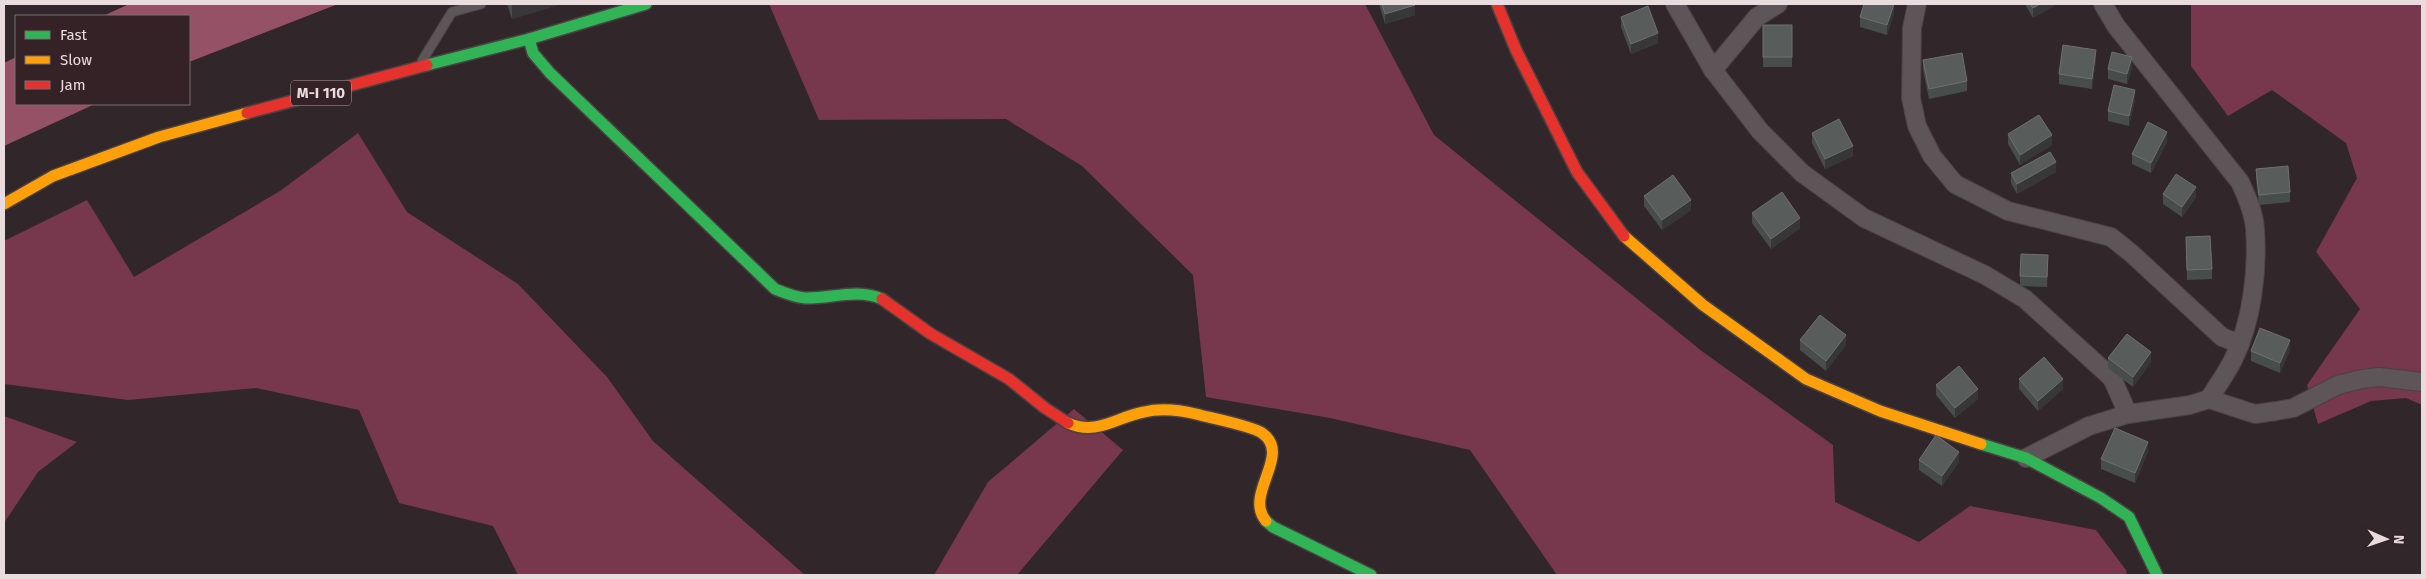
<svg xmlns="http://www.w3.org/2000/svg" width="2426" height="579" font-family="'Fira Sans',sans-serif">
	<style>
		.forest { fill: #77374c }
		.water { fill: #955165 }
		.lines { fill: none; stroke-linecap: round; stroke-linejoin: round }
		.lane-casing { stroke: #4a4143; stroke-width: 11 }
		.street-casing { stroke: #4a4143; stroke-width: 20 }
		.fast-casing { stroke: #4a4143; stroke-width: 14 }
		.slow-casing { stroke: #4a4143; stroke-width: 14 }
		.jam-casing { stroke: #4a4143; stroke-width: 14 }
		.lane { stroke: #5d5557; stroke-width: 9 }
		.street { stroke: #5d5557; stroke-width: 18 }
		.fast { stroke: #30b455; stroke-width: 11 }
		.slow { stroke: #ff9f0a; stroke-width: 11 }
		.jam { stroke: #e5322d; stroke-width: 11 }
		.wall { fill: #464d4a }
		.shaded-wall { fill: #363736 }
		.building { fill: #585c5a; stroke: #6e706f }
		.labels { text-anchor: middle; stroke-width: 4; stroke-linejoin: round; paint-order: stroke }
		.shield { fill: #352227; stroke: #b3a4a8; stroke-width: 1 }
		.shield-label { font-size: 15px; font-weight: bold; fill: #e9dcdf }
	</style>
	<rect width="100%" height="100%" fill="#312629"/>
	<g class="forest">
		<path d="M769 4H1365L1434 135 1703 352 1833 445 1835 502 1919 542 1970 506 2096 530 2126 570 2127 575H1557L1470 450 1330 418 1206 397 1193 275 1082 166 1006 119 819 120Z"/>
		<path d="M2191 4H2422V405L2406 398 2371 401 2318 424 2307 385 2360 309 2316 252 2357 178 2346 143 2272 90 2228 116 2191 66Z"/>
		<path d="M358 133 407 212 518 284 607 377 653 441 805 575H518L493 526 399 503 359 410 256 388 128 400 4 384V241L87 200 134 277 280 191Z"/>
		<path d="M1074 409 1123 450 1017 575H934L988 482Z"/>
		<path d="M4 416 77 442 38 472 4 523Z"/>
	</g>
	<g class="water">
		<path d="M129 4H338L189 62V16H103Z"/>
		<path d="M16 57V104H95L4 146V63Z"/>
	</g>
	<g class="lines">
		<defs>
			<path id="lane" d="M422 61 452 12 481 4"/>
			<g id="street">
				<path d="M1675 4 1713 70 1760 131 1802 173 1864 218 1985 275 2025 299 2112 378 2128 414"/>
				<path d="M1917 4 1912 28 1911 98 1917 126 1932 156 1955 184 2008 211 2111 237 2131 253 2222 337 2240 344"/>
				<path d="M2103 4 2116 26 2240 182C2247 197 2254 213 2255 229 2258 271 2252 322 2233 360 2226 374 2217 386 2209 399"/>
				<path d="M1713 70 1757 17 1778 4"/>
				<path d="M2026 458 2089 426 2128 414 2190 405 2209 399 2255 414 2276 411 2293 408 2338 385 2362 379 2379 377 2422 382"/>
			</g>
			<g id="fast">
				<path d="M529 39 533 53 550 73 775 289C785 293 794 297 805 298 831 299 856 288 882 299"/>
				<path d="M427 65 529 39 646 4"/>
				<path d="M1981 444 2026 458 2101 498 2129 517 2157 575"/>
				<path d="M1266 521 1273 527 1371 575"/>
			</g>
			<g id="slow">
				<path d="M4 204 53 176 159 137 247 113"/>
				<path d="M1624 236 1703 305 1806 379 1880 411 1981 444"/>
				<path d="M1068 423C1097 436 1116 417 1144 412 1161 408 1179 410 1196 414 1211 418 1252 426 1262 433 1293 455 1243 494 1266 521"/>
			</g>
			<g id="jam">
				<path d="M1497 4 1516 50 1577 172 1624 236"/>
				<path d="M247 113 427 65"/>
				<path d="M882 299 931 334 1009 379 1045 408 1068 423"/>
			</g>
		</defs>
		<use href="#lane" class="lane-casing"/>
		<use href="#street" class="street-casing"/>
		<use href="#fast" class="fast-casing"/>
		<use href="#slow" class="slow-casing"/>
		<use href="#jam" class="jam-casing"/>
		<use href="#lane" class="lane"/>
		<use href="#street" class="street"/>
		<use href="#fast" class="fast"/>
		<use href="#slow" class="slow"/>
		<use href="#jam" class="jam"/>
	</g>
	<g class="wall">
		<path d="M507 4H558V5L512 19Z"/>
		<path d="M1379 4H1415V15L1385 24Z"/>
		<path d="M2025 4H2057L2033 18Z"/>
		<path d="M1894 13 1887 35 1860 27V17Z"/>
		<path d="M1621 17 1658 43 1631 54 1621 27Z"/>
		<rect x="1763" y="25" width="29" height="42"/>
		<path d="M1923 60 1967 81V91L1929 99 1923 70Z"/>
		<path d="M2096 60 2092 89 2059 84V74Z"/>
		<path d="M2132 68 2127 84 2108 79V69Z"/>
		<path d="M2135 100 2129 126 2108 121V111Z"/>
		<path d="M1812 133 1853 156 1825 169 1812 143Z"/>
		<path d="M2008 134 2052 145 2020 165 2008 144Z"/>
		<path d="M2167 142 2151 173 2132 164V154Z"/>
		<path d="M2256 169 2290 192V202L2259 205 2256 179Z"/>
		<path d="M2056 172 2017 194 2011 183V173Z"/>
		<path d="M2163 194 2196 197 2182 217 2163 204Z"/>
		<path d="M1644 196 1691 210 1662 230 1644 206Z"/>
		<path d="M1752 213 1800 228 1771 249 1752 223Z"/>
		<path d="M2186 237 2212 269V279L2187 280Z"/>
		<path d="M2048 265 2047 287 2020 286V276Z"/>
		<path d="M1800 340 1846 345 1826 371 1800 350Z"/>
		<path d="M2290 350 2280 373 2251 361V351Z"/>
		<path d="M2108 358 2151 362 2133 387 2108 368Z"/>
		<path d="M2019 379 2063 389 2038 411 2019 389Z"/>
		<path d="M1936 385 1978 399 1955 418 1936 395Z"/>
		<path d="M2148 452 2135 483 2101 469V459Z"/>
		<path d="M1919 460 1959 462 1942 486 1919 470Z"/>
	</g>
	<g class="shaded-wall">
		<path d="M512 4H558V5L512 19Z"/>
		<path d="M1894 4V13L1887 35V25Z"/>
		<path d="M2040 4H2057L2033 18V8Z"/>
		<path d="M1415 5V15L1385 24V14Z"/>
		<path d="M1658 33V43L1631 54V44Z"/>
		<path d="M2096 50V60L2092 89V79Z"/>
		<path d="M2132 57V68L2127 84V74Z"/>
		<path d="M2135 90V100L2129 126V116Z"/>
		<path d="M2167 132V142L2151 173V163Z"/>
		<path d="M2052 135V145L2020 165V155Z"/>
		<path d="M1853 146V156L1825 169V159Z"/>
		<path d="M2056 162V172L2017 194V184Z"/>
		<path d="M2196 187V197L2182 217V207Z"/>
		<path d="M1691 200V210L1662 230V220Z"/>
		<path d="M1800 218V228L1771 249V239Z"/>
		<path d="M1846 335V345L1826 371V361Z"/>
		<path d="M2290 340V350L2280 373V363Z"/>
		<path d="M2151 352V362L2133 387V377Z"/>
		<path d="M2063 379V389L2038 411V401Z"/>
		<path d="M1978 389V399L1955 418V408Z"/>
		<path d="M2148 442V452L2135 483V473Z"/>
		<path d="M1959 452V462L1942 486V476Z"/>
	</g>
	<g class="building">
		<path d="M1382 4H1415V5L1385 14Z"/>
		<path d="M1864 4H1894L1887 25 1860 17Z"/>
		<path d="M2030 4H2040L2033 8Z"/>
		<path d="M1648 6 1658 33 1631 44 1621 17Z"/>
		<rect x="1763" y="25" width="29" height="32"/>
		<path d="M2063 45 2096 50 2092 79 2059 74Z"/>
		<path d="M2112 52 2132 57 2127 74 2108 69Z"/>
		<path d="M1962 53 1967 81 1929 89 1923 60Z"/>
		<path d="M2114 85 2135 90 2129 116 2108 111Z"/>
		<path d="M2039 115 2052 135 2020 155 2008 134Z"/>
		<path d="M1839 119 1853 146 1825 159 1812 133Z"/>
		<path d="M2148 122 2167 132 2151 163 2132 154Z"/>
		<path d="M2050 152 2056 162 2017 184 2011 173Z"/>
		<path d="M2288 166 2290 192 2259 195 2256 169Z"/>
		<path d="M2176 174 2196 187 2182 207 2163 194Z"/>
		<path d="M1673 175 1691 200 1662 220 1644 196Z"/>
		<path d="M1782 192 1800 218 1771 239 1752 213Z"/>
		<path d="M2210 236 2212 269 2187 270 2186 237Z"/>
		<path d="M2021 254 2048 255 2047 277 2020 276Z"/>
		<path d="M1820 315 1846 335 1826 361 1800 340Z"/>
		<path d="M2260 328 2290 340 2280 363 2251 351Z"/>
		<path d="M2127 334 2151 352 2133 377 2108 358Z"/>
		<path d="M2044 357 2063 379 2038 401 2019 379Z"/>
		<path d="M1959 366 1978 389 1955 408 1936 385Z"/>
		<path d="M2115 428 2148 442 2135 473 2101 459Z"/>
		<path d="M1936 435 1959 452 1942 476 1919 460Z"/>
	</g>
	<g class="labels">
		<rect class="shield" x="291" y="80.5" width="60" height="25" rx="4"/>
		<g class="shield-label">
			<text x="321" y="98">M-I 110</text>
		</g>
	</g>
	<rect width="2426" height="579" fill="none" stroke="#e9dcdf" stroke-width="10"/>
	<rect x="15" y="15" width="175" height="90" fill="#352227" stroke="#7d6c71"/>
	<rect x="25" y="31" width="25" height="8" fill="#30b455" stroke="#7d6c71"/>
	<text x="60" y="40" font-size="15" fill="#e9dcdf">Fast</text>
	<rect x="25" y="56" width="25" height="8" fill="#ff9f0a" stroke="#7d6c71"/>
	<text x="60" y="65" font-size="15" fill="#e9dcdf">Slow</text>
	<rect x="25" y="81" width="25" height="8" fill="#e5322d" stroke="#7d6c71"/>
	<text x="60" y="90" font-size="15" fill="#e9dcdf">Jam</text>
	<g transform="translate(2386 539) rotate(92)" stroke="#352227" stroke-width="4" paint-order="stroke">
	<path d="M0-4L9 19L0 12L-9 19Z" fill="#e9dcdf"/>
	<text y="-8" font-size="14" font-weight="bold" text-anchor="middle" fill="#e9dcdf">N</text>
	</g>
</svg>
